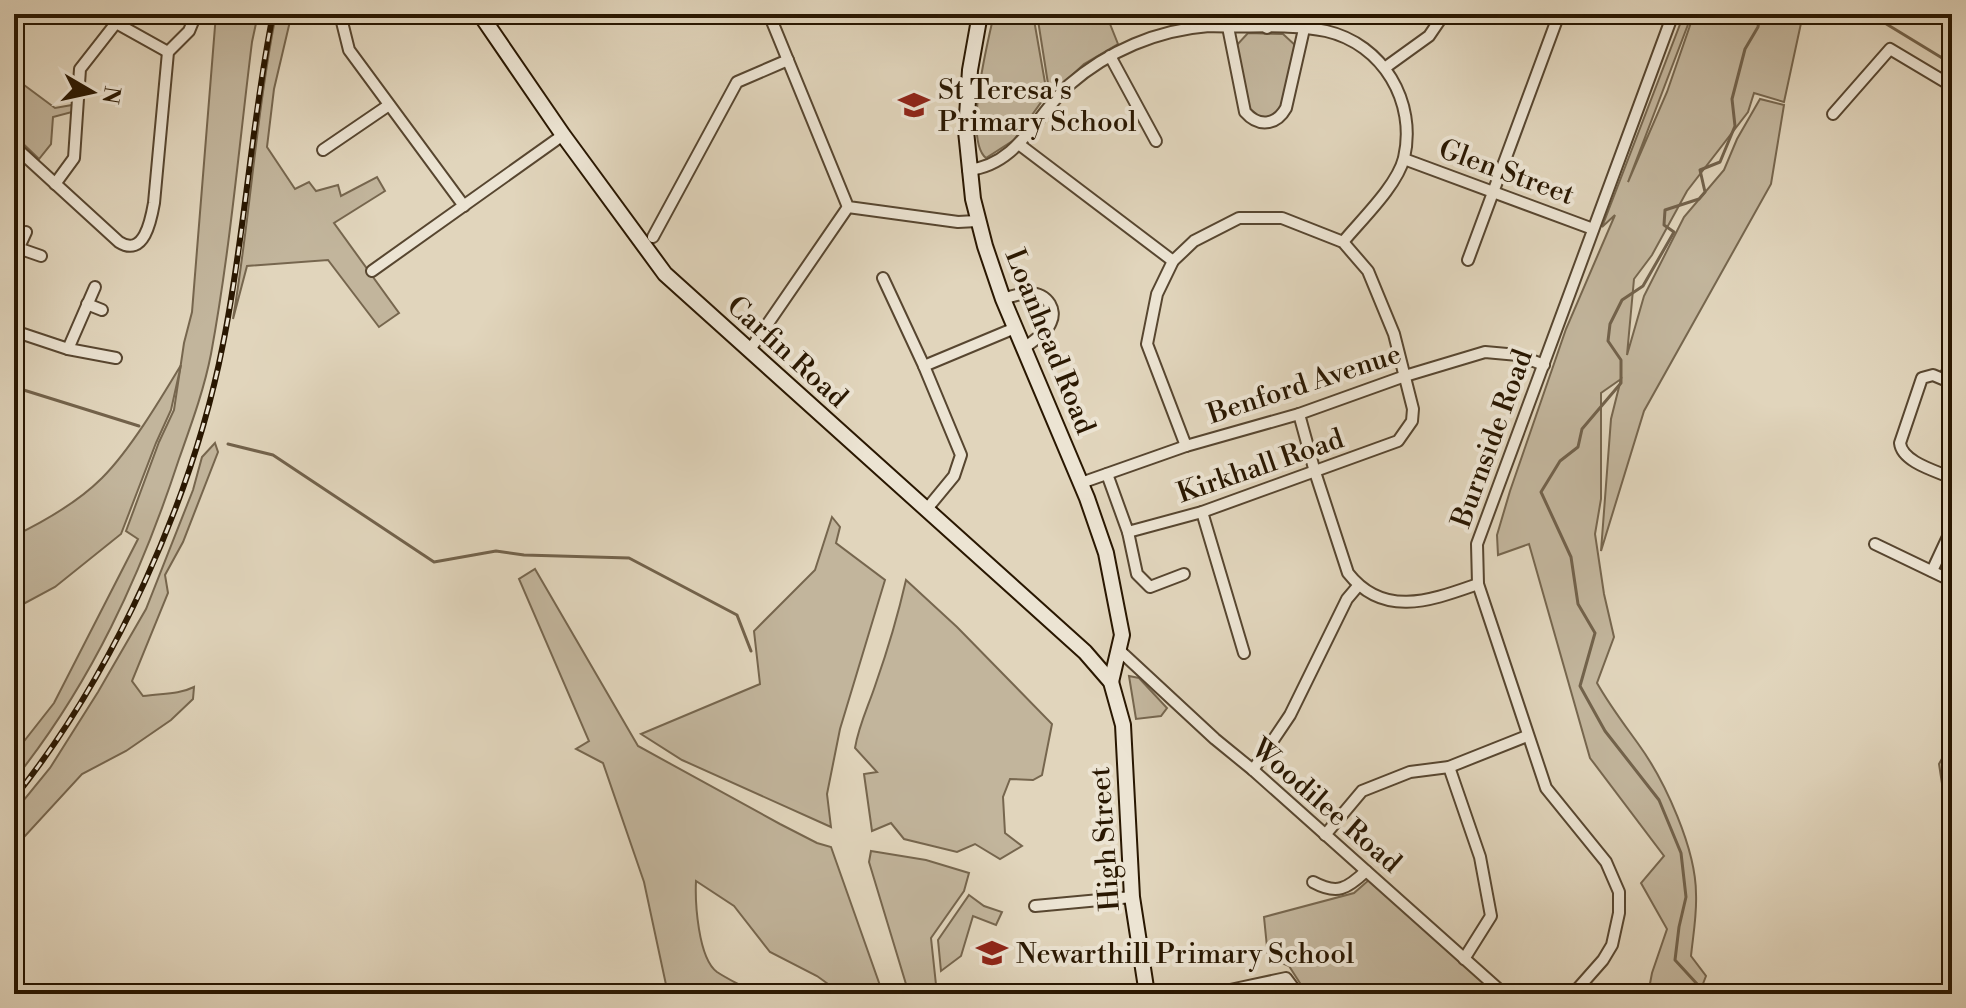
<svg xmlns="http://www.w3.org/2000/svg" width="1966" height="1008" font-family="'Libre Bodoni',serif">
	<style>
		.green { fill: #c2b59c; stroke: #76664e; stroke-width: 2 }
		.lines { fill: none; stroke-linecap: round; stroke-linejoin: round }
		.stream { stroke: #72624b; stroke-width: 3 }
		.street-casing { stroke: #574630; stroke-width: 14 }
		.secondary-casing { stroke: #291701; stroke-width: 18 }
		.street { stroke: #ece4d3; stroke-width: 10 }
		.secondary { stroke: #ece4d3; stroke-width: 14 }
		.rail-casing { stroke: #291701; stroke-width: 6 }
		.rail { stroke: #ece4d3; stroke-width: 3; stroke-dasharray: 9; stroke-linecap: butt }
		.labels { text-anchor: middle; stroke-width: 8; stroke-linejoin: round; paint-order: stroke }
		.poi-label { font-size: 28px; fill: #291701; stroke: #ece4d3; text-anchor: start }
		.street-label { font-size: 28px; fill: #291701; stroke: #ece4d3 }
	</style>
	<rect width="100%" height="100%" fill="#e1d5bc"/>
	<filter id="stains"><feTurbulence type="fractalNoise" baseFrequency=".0025" numOctaves="4"/><feColorMatrix values="0 0 0 0 .2 0 0 0 0 .09 0 0 0 0 .02 0 0 0 .5 -.17"/></filter>
	<radialGradient id="worn" r=".72"><stop offset=".6" stop-color="#630" stop-opacity="0"/><stop offset="1" stop-color="#630" stop-opacity=".3"/></radialGradient>
	<g class="green">
		<path d="M216 14H258L252 42C239 146 230 251 211 354 204 390 191 425 179 459 141 575 91 684 14 780V754L54 703 138 539 126 531 159 442 174 410 184 343 192 312Z"/>
		<path d="M276 14H291V17L274 89 267 147 295 189 309 182 316 191 338 185 341 196 377 177 385 191 334 223 399 313 379 327 328 260 247 266 233 319C250 218 256 115 276 14Z"/>
		<path d="M994 14H1033L1047 94 1014 140 986 158C963 139 988 41 994 14Z"/>
		<path d="M1037 14H1106L1118 44 1084 64 1056 90H1049Z"/>
		<path d="M1684 14H1692L1628 182 1667 92 1694 14H1803L1784 102 1754 93 1748 112 1687 191 1652 255 1634 279 1627 355 1644 296 1684 217 1724 170 1737 139 1760 99 1784 105 1771 184 1644 411 1601 551 1611 419 1621 379 1601 393V499L1595 534 1604 594 1614 637 1597 683C1610 706 1624 724 1639 745 1665 781 1696 849 1696 894 1697 915 1693 936 1691 956L1706 976 1699 994H1648L1652 973 1667 929 1641 883 1664 856 1590 758 1529 544 1498 555 1497 535 1510 491 1566 329 1615 215 1602 227Z"/>
		<path d="M1248 33 1283 34 1296 46 1281 108 1270 117 1261 118 1248 107 1235 47Z"/>
		<path d="M20 82 55 108 72 105V112L53 117 51 144 39 159 14 135V89Z"/>
		<path d="M181 365 171 410 156 443 121 534 55 587 14 609V536C45 521 77 503 102 478 130 450 160 400 181 365Z"/>
		<path d="M215 443 218 452 183 542 165 575 168 593 132 681 143 696C161 693 178 695 194 687L193 699 171 720 126 751 82 774 14 848V812L50 768 98 692 146 609 193 490 202 457Z"/>
		<path d="M832 517 840 527 836 543 885 580 840 729 827 794 831 827 682 760 641 734 760 684 754 631 815 570Z"/>
		<path d="M535 569 638 746 780 824 817 843 831 847 883 994H842L817 976 770 952 734 906 696 881C695 902 698 958 717 972 729 980 743 986 756 994H668L644 882 603 763 576 749 589 741 519 579Z"/>
		<path d="M906 580 957 627 1052 724 1042 775 1033 780 1010 779 1003 797 1005 833 1022 846 1000 859 975 844 957 852 904 839 891 823 872 831 864 774 877 772 855 748C859 724 869 705 876 683 888 649 898 615 906 580Z"/>
		<path d="M1129 676 1139 678 1167 708 1161 716 1136 719Z"/>
		<path d="M1952 741V849L1939 764Z"/>
		<path d="M871 851 926 860 969 873 964 891 931 938 937 994H909L869 862Z"/>
		<path d="M1370 879 1500 994H1307L1289 966 1268 957 1264 917 1354 893Z"/>
		<path d="M969 895 984 906 1002 912 996 925 973 916 961 956 941 971 938 940Z"/>
	</g>
	<g class="lines">
		<g class="stream">
			<path d="M1870 14 1952 64"/>
			<path d="M14 387 139 426"/>
			<path d="M228 444 273 455 434 562 496 551 524 555 629 558 737 615 751 651"/>
			<path d="M1687 994 1698 985 1675 960 1679 927 1686 897 1681 853 1659 800 1605 731 1580 686 1595 633 1578 604 1571 557 1541 492 1560 461 1578 447 1582 429 1621 383V360L1608 341 1610 324 1622 300 1643 286 1674 232 1664 225 1665 210 1699 199 1705 192 1700 170 1720 162 1735 126 1732 99 1745 49 1758 27 1760 14"/>
		</g>
		<defs>
			<g id="street">
				<path d="M109 14 116 23 168 52"/>
				<path d="M340 14 349 50 464 206"/>
				<path d="M769 14 848 207 958 222 977 221"/>
				<path d="M14 21 20 14"/>
				<path d="M1228 27 1245 112C1258 127 1276 126 1286 108L1304 29"/>
				<path d="M1267 28V14"/>
				<path d="M1110 56 1156 141"/>
				<path d="M1386 67 1429 36 1444 14"/>
				<path d="M1833 114 1890 49 1952 86"/>
				<path d="M1020 145 1173 261"/>
				<path d="M14 146 119 242C144 258 151 220 154 203L168 52 189 31 196 14"/>
				<path d="M323 150 389 105"/>
				<path d="M1404 159 1593 229"/>
				<path d="M968 170C1018 165 1036 115 1069 85 1108 51 1157 30 1209 26 1247 28 1288 23 1326 31 1383 44 1417 102 1404 158 1397 186 1361 220 1343 242"/>
				<path d="M55 184 74 158 80 69 116 23"/>
				<path d="M653 237 737 82 788 60"/>
				<path d="M18 248 41 256"/>
				<path d="M14 258 26 232"/>
				<path d="M1468 260 1559 14"/>
				<path d="M372 271 563 135"/>
				<path d="M883 278 924 366 961 455 954 476 926 510"/>
				<path d="M1003 299C1018 294 1039 287 1050 304 1053 309 1054 316 1051 322 1047 333 1033 341 1024 348"/>
				<path d="M87 304 102 310"/>
				<path d="M14 331 68 349 116 358"/>
				<path d="M68 349 95 287"/>
				<path d="M749 351 848 207"/>
				<path d="M924 366 1015 328"/>
				<path d="M1944 379 1952 362"/>
				<path d="M1952 383 1933 375 1922 378 1900 443C1902 462 1936 471 1952 478"/>
				<path d="M1299 414 1315 472 1348 573C1384 619 1432 600 1478 584"/>
				<path d="M1107 474 1128 532 1202 512 1398 441 1412 421 1413 409 1394 334 1368 271 1343 242 1282 218H1239L1194 241 1173 261 1157 294 1147 344 1186 446"/>
				<path d="M1081 483 1186 446 1299 414 1405 376 1485 352 1518 355 1544 365"/>
				<path d="M1202 512 1244 653"/>
				<path d="M1128 532 1137 574 1150 587 1184 574"/>
				<path d="M1875 544 1952 581"/>
				<path d="M1932 571 1952 528"/>
				<path d="M1119 650 1215 739 1253 770 1504 994"/>
				<path d="M1449 767 1480 857 1491 916 1464 959"/>
				<path d="M1253 770 1290 715 1347 599 1358 586"/>
				<path d="M1325 835 1362 791 1410 772 1449 767 1527 736"/>
				<path d="M1313 882C1337 895 1347 889 1366 871"/>
				<path d="M1035 906 1132 897"/>
				<path d="M1230 990 1286 978 1298 994"/>
				<path d="M1573 994 1603 960 1612 945 1619 913V892L1606 862 1546 788 1478 584 1477 544 1673 14"/>
			</g>
			<g id="secondary">
				<path d="M480 14 563 135 665 274 1085 652 1111 682 1123 725 1132 897 1147 994"/>
				<path d="M980 14 970 70 966 131 973 199 985 246 1003 299 1087 498 1106 553 1122 635 1111 682"/>
			</g>
		</defs>
		<use href="#street" class="street-casing"/>
		<use href="#secondary" class="secondary-casing"/>
		<use href="#street" class="street"/>
		<use href="#secondary" class="secondary"/>
		<defs>
			<path id="rail" d="M14 798C113 675 193 498 223 344 245 235 251 123 273 14"/>
		</defs>
		<use href="#rail" class="rail-casing"/>
		<use href="#rail" class="rail"/>
	</g>
	<defs>
		<symbol id="school-bare" viewBox="-9 -9 18 18"><path d="M0-5L7-2L0 1L-7-2ZM-4 1L0 2.5L4 1V4Q0 6-4 4Z" fill="#8f2418" stroke="#ece4d3" stroke-width="2.5" paint-order="stroke"/></symbol>
	</defs>
	<g fill-rule="evenodd">
		<use href="#school-bare" x="892" y="83" width="44" height="44"/>
		<use href="#school-bare" x="970" y="931" width="44" height="44"/>
	</g>
	<g class="labels">
		<g class="poi-label">
			<text x="938" y="99">St Teresa's<tspan x="938" dy="32">Primary School</tspan></text>
			<text x="1016" y="963">Newarthill Primary School</text>
		</g>
		<g class="street-label">
			<text transform="translate(1507 171) rotate(20)" y="10">Glen Street</text>
			<text transform="translate(1051 341) rotate(68)" y="10">Loanhead Road</text>
			<text transform="translate(788 351) rotate(42)" y="10">Carfin Road</text>
			<text transform="translate(1304 383) rotate(-18)" y="10">Benford Avenue</text>
			<text transform="translate(1491 438) rotate(-70)" y="10">Burnside Road</text>
			<text transform="translate(1260 465) rotate(-19)" y="10">Kirkhall Road</text>
			<text transform="translate(1327 805) rotate(41)" y="10">Woodilee Road</text>
			<text transform="translate(1104 839) rotate(-94)" y="10">High Street</text>
		</g>
	</g>
	<rect width="1966" height="1008" fill="none" stroke="#e1d5bc" stroke-width="48"/>
	<rect x="16" y="16" width="1934" height="976" fill="none" stroke="#291701" stroke-width="4"/>
	<rect x="24" y="24" width="1918" height="960" fill="none" stroke="#291701" stroke-width="2"/>
	<g transform="translate(92 92) rotate(99)" stroke="#ece4d3" stroke-width="6" paint-order="stroke">
	<path d="M0-6L14 30L0 20L-14 30Z" fill="#291701"/>
	<text y="-12" font-size="22" font-weight="bold" text-anchor="middle" fill="#291701">N</text>
	</g>
	<rect width="100%" height="100%" filter="url(#stains)"/>
	<rect width="100%" height="100%" fill="url(#worn)"/>
</svg>
